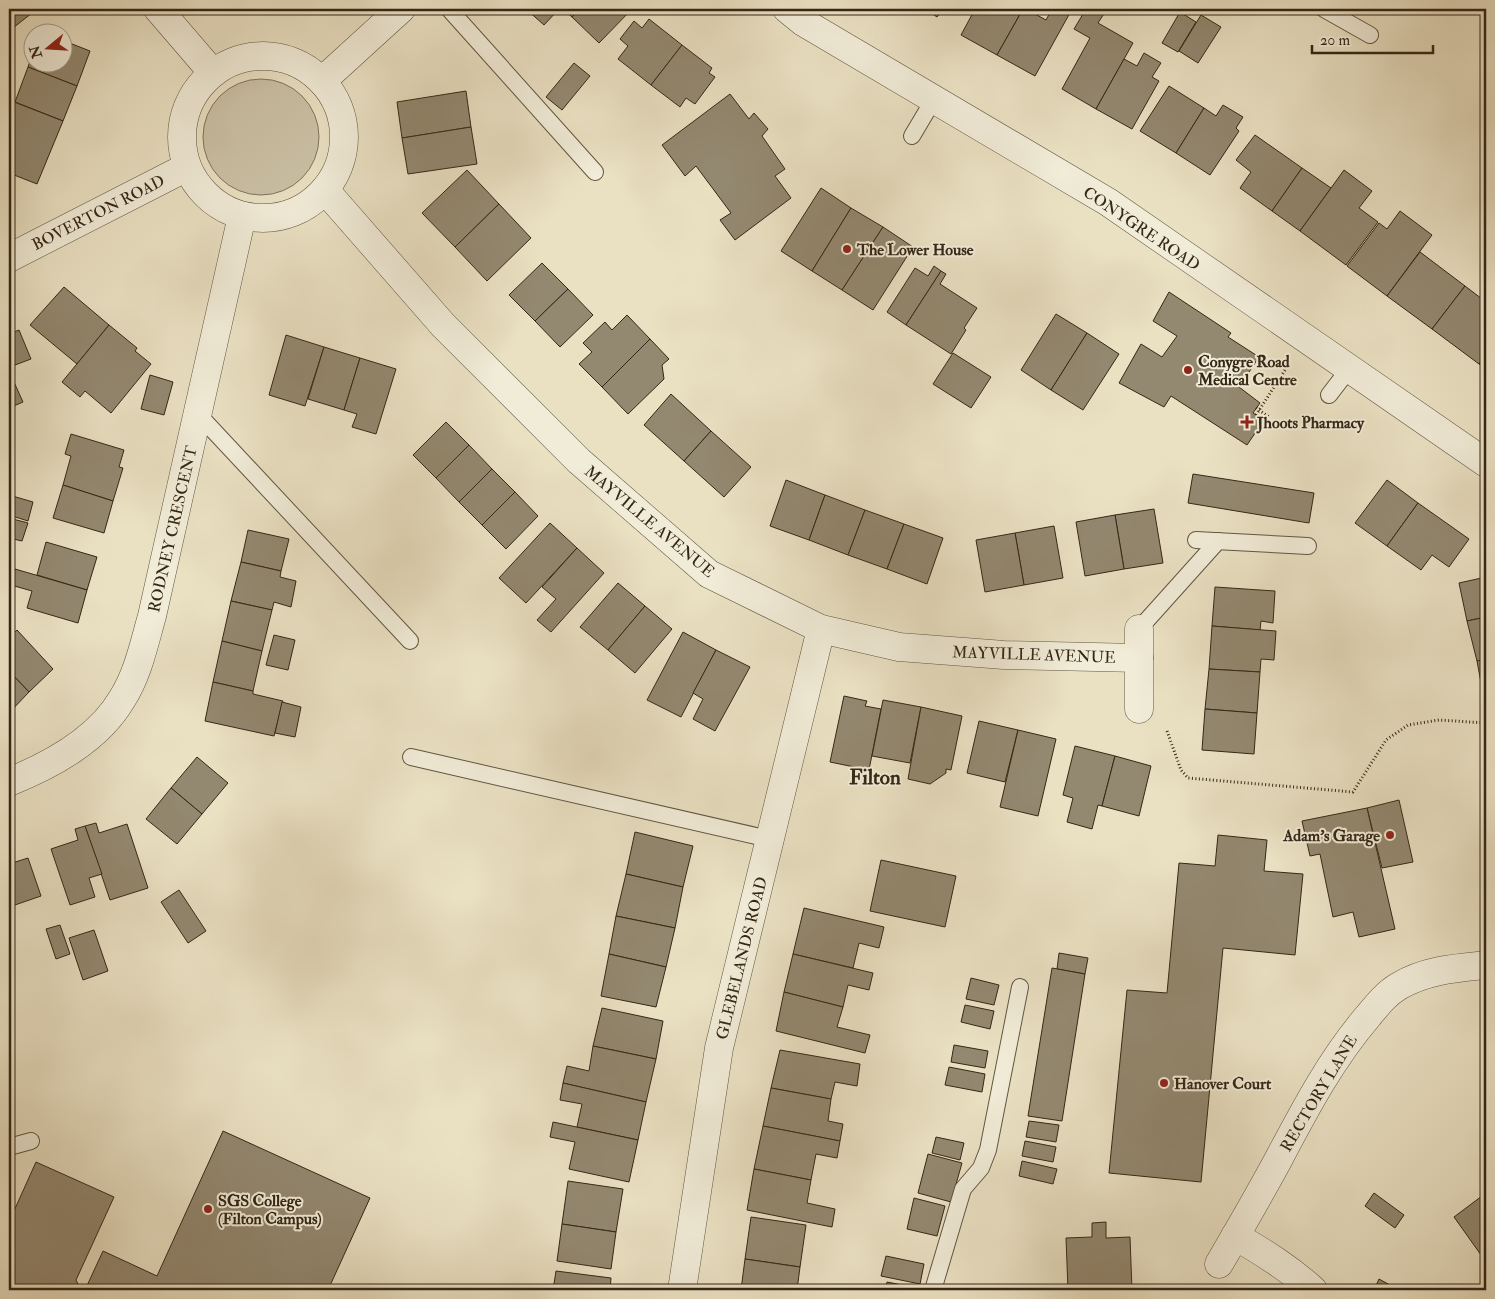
<svg xmlns="http://www.w3.org/2000/svg" width="1495" height="1299" font-family="'IM FELL Double Pica',serif">
	<style>
		.green { fill: #cbc1a6; stroke: #80745e }
		.building { fill: #938870; stroke: #342716 }
		.lines { fill: none; stroke-linecap: round; stroke-linejoin: round }
		.lane-casing { stroke: #625641; stroke-width: 18 }
		.street-casing { stroke: #625641; stroke-width: 29 }
		.path { stroke: #342716; stroke-width: 3; stroke-dasharray: 1 2.5; stroke-linecap: butt }
		.lane { stroke: #f1ecd8; stroke-width: 16 }
		.street { stroke: #f1ecd8; stroke-width: 28 }
		.poi-dot { fill: #8f2418; stroke: #f1ecd8; stroke-width: 2 }
		.labels { text-anchor: middle; stroke-width: 4; stroke-linejoin: round; paint-order: stroke }
		.street-label { font-size: 16px; fill: #342716; stroke: #f1ecd8 }
		.poi-label { font-size: 16px; font-weight: bold; fill: #342716; stroke: #f1ecd8; text-anchor: start }
		.district-label { font-size: 21px; font-weight: bold; fill: #342716; stroke: #f1ecd8 }
	</style>
	<rect width="100%" height="100%" fill="#eae1c3"/>
	<filter id="stains"><feTurbulence type="fractalNoise" baseFrequency=".004" numOctaves="4"/><feColorMatrix values="0 0 0 0 .2 0 0 0 0 .09 0 0 0 0 .02 0 0 0 .5 -.17"/></filter>
	<radialGradient id="worn" r=".72"><stop offset=".6" stop-color="#630" stop-opacity="0"/><stop offset="1" stop-color="#630" stop-opacity=".3"/></radialGradient>
	<circle class="green" cx="261" cy="137" r="58"/>
	<g class="building">
		<path d="M9 9H37L13 28 9 22Z"/>
		<path d="M526 9H559L544 25Z"/>
		<path d="M563 9H580L572 17Z"/>
		<path d="M580 9H632L599 43 572 17Z"/>
		<path d="M925 9H943L937 17Z"/>
		<path d="M975 9H1023L997 55 961 35Z"/>
		<path d="M1023 9H1026L1046 20 1052 9H1067L1071 11 1035 76 997 55Z"/>
		<path d="M1086 9H1107L1098 23 1133 43 1096 109 1062 89 1090 38 1074 29Z"/>
		<path d="M1180 12 1196 22 1178 52 1162 43Z"/>
		<path d="M1201 15 1221 27 1198 63 1179 51Z"/>
		<path d="M649 19 682 45 651 85 618 59 628 46 620 39 634 21 642 28Z"/>
		<path d="M62 40 90 51 77 86 28 67 32 55V62H62Z"/>
		<path d="M682 45 712 68 709 73 715 77 695 104 686 98 680 107 651 85Z"/>
		<path d="M1144 53 1161 63 1152 77 1159 81 1132 129 1096 109 1124 59 1137 66Z"/>
		<path d="M574 63 590 76 562 110 546 97Z"/>
		<path d="M28 67 77 86 63 121 15 102Z"/>
		<path d="M1169 86 1204 108 1176 153 1140 131Z"/>
		<path d="M466 91 471 127 402 138 397 102Z"/>
		<path d="M730 94 749 119 754 113 768 129 762 136 785 169 775 176 791 198 735 240 720 220 731 213 696 166 685 176 662 145Z"/>
		<path d="M9 100 63 121 37 184 9 173Z"/>
		<path d="M1223 105 1243 117 1236 128 1239 131 1210 175 1176 153 1204 108 1216 116Z"/>
		<path d="M471 127 477 164 408 174 402 138Z"/>
		<path d="M1255 135 1302 168 1272 211 1240 188 1251 172 1236 160Z"/>
		<path d="M1302 168 1331 188 1300 231 1272 211Z"/>
		<path d="M467 170 499 204 455 247 422 213Z"/>
		<path d="M1344 170 1372 191 1359 208 1378 222 1346 265 1300 231Z"/>
		<path d="M821 188 851 208 812 271 781 251Z"/>
		<path d="M499 204 531 238 487 281 455 247Z"/>
		<path d="M851 208 883 227 842 290 812 271Z"/>
		<path d="M1400 211 1432 235 1387 296 1347 266 1379 223 1387 229Z"/>
		<path d="M883 227 913 247 873 310 842 290Z"/>
		<path d="M1420 252 1465 286 1432 329 1387 296Z"/>
		<path d="M542 263 568 289 535 321 509 295Z"/>
		<path d="M934 266 941 271 906 325 887 312 915 268 928 276Z"/>
		<path d="M941 271 946 274 940 284 977 308 964 328 966 330 951 354 906 325Z"/>
		<path d="M1465 286 1486 302V353L1479 364 1432 329Z"/>
		<path d="M64 287 109 325 77 364 30 325Z"/>
		<path d="M568 289 593 315 560 347 535 321Z"/>
		<path d="M1169 292 1231 333 1228 337 1259 357 1239 387 1260 403 1253 413 1264 420 1247 445 1171 396 1164 407 1119 383 1141 344 1162 357 1177 336 1153 321Z"/>
		<path d="M1056 314 1087 333 1051 390 1021 370Z"/>
		<path d="M627 315 650 339 602 387 579 364 592 352 583 343 605 322 612 330Z"/>
		<path d="M109 325 137 348 135 351 151 364 111 413 85 391 80 397 62 382Z"/>
		<path d="M19 330 31 359 15 365 9 351V334Z"/>
		<path d="M1087 333 1119 354 1083 410 1051 390Z"/>
		<path d="M286 335 324 347 305 406 269 395Z"/>
		<path d="M650 339 669 359 662 365 664 379 628 414 602 387Z"/>
		<path d="M324 347 360 358 344 410 308 399Z"/>
		<path d="M953 353 991 377 971 408 933 384Z"/>
		<path d="M1486 353V369L1479 364Z"/>
		<path d="M360 358 396 369 376 434 352 427 357 414 344 410Z"/>
		<path d="M9 371 23 402 9 408Z"/>
		<path d="M150 375 173 382 164 415 141 409Z"/>
		<path d="M671 394 711 431 684 461 644 425Z"/>
		<path d="M446 422 469 445 436 478 413 455Z"/>
		<path d="M711 431 751 467 724 497 684 461Z"/>
		<path d="M71 434 124 450 119 467 123 468 113 501 63 485 71 456 65 454Z"/>
		<path d="M469 445 492 469 459 502 436 478Z"/>
		<path d="M492 469 515 492 482 525 459 502Z"/>
		<path d="M1193 474 1314 493 1309 523 1188 503Z"/>
		<path d="M786 480 825 495 809 540 770 526Z"/>
		<path d="M1387 480 1418 503 1387 546 1355 523Z"/>
		<path d="M63 485 113 501 104 533 53 518Z"/>
		<path d="M515 492 538 516 506 549 482 525Z"/>
		<path d="M9 495 33 502 28 521 9 515Z"/>
		<path d="M825 495 865 510 848 555 809 540Z"/>
		<path d="M1418 503 1469 539 1449 567 1432 555 1421 570 1387 546Z"/>
		<path d="M1154 509 1163 563 1124 569 1115 515Z"/>
		<path d="M865 510 904 524 887 569 848 555Z"/>
		<path d="M1115 515 1124 569 1085 576 1076 522Z"/>
		<path d="M9 518 28 523 22 541 9 538Z"/>
		<path d="M550 523 577 548 526 603 499 578Z"/>
		<path d="M904 524 943 538 927 584 887 569Z"/>
		<path d="M1054 526 1063 578 1024 585 1015 533Z"/>
		<path d="M248 530 289 539 281 571 241 562Z"/>
		<path d="M1015 533 1024 585 985 592 976 540Z"/>
		<path d="M46 542 97 557 87 590 37 575Z"/>
		<path d="M577 548 604 573 551 632 537 620 556 599 542 587Z"/>
		<path d="M241 562 281 571 280 577 296 581 291 607 274 602 272 610 231 601Z"/>
		<path d="M15 569 87 590 78 623 27 608 32 591 11 585Z"/>
		<path d="M1486 577V617L1467 621 1459 583Z"/>
		<path d="M618 583 645 606 608 650 580 627Z"/>
		<path d="M1215 587 1275 591 1273 623 1261 621 1260 630 1212 626Z"/>
		<path d="M231 601 272 610 262 651 222 641Z"/>
		<path d="M645 606 672 629 635 673 608 650Z"/>
		<path d="M1486 617V659L1477 661 1467 621Z"/>
		<path d="M1212 626 1276 631 1274 660 1261 659 1260 672 1209 669Z"/>
		<path d="M17 630 53 669 29 692 9 671V638Z"/>
		<path d="M683 632 716 650 681 717 647 700Z"/>
		<path d="M274 635 295 640 288 670 266 665Z"/>
		<path d="M222 641 262 651 253 691 213 682Z"/>
		<path d="M716 650 750 667 715 731 693 719 703 699 693 693Z"/>
		<path d="M1486 659V698L1484 699 1477 661Z"/>
		<path d="M1209 669 1260 672 1257 713 1205 709Z"/>
		<path d="M9 671 29 692 9 713Z"/>
		<path d="M213 682 253 691V694L283 701 274 736 205 721Z"/>
		<path d="M844 696 867 701 865 706 881 709 869 770 830 762Z"/>
		<path d="M883 700 921 707 910 763 872 756Z"/>
		<path d="M282 702 301 707 295 737 275 733Z"/>
		<path d="M921 707 962 716 951 770 946 769V773L930 784 908 779Z"/>
		<path d="M1205 709 1257 713 1254 754 1202 750Z"/>
		<path d="M979 721 1018 730 1005 782 967 773Z"/>
		<path d="M1018 730 1056 739 1038 816 1000 807Z"/>
		<path d="M1075 746 1115 756 1102 806 1098 805 1092 829 1067 822 1073 798 1063 795Z"/>
		<path d="M1115 756 1151 766 1139 816 1102 806Z"/>
		<path d="M197 757 228 783 202 814 171 788Z"/>
		<path d="M171 788 202 814 177 844 146 819Z"/>
		<path d="M1399 800 1413 862 1382 868 1367 808Z"/>
		<path d="M1367 808 1395 929 1359 937 1353 912 1333 917 1320 854 1310 856 1302 821Z"/>
		<path d="M96 823 99 833 127 824 148 888 110 900 85 826Z"/>
		<path d="M85 826 102 874 89 878 95 897 70 905 51 849 78 840 75 829Z"/>
		<path d="M635 832 693 846 683 887 626 874Z"/>
		<path d="M1218 835 1267 840 1264 871 1303 874 1295 955 1223 948 1201 1182 1109 1173 1127 990 1167 993 1179 863 1215 866Z"/>
		<path d="M28 858 41 896 9 907V864Z"/>
		<path d="M881 860 956 876 945 927 870 911Z"/>
		<path d="M626 874 683 887 675 928 616 916Z"/>
		<path d="M179 890 206 931 188 943 161 902Z"/>
		<path d="M804 908 884 927 879 948 859 943 853 968 793 954Z"/>
		<path d="M616 916 675 928 666 967 609 954Z"/>
		<path d="M60 925 70 954 56 959 46 929Z"/>
		<path d="M94 930 108 971 83 980 69 938Z"/>
		<path d="M1059 953 1088 958 1085 974 1057 969Z"/>
		<path d="M609 954 666 967 656 1007 601 996Z"/>
		<path d="M793 954 873 973 869 990 848 985 843 1007 784 992Z"/>
		<path d="M1052 968 1085 974 1062 1121 1028 1116Z"/>
		<path d="M971 978 999 985 994 1005 966 999Z"/>
		<path d="M784 992 843 1007 837 1027 870 1035 865 1053 776 1031Z"/>
		<path d="M965 1005 994 1011 990 1029 961 1022Z"/>
		<path d="M602 1008 663 1021 656 1059 593 1046Z"/>
		<path d="M954 1045 988 1051 985 1068 951 1062Z"/>
		<path d="M593 1046 656 1059 646 1102 563 1083 567 1066 589 1071Z"/>
		<path d="M780 1050 860 1064 857 1086 835 1082 831 1099 771 1088Z"/>
		<path d="M949 1067 985 1074 982 1092 945 1085Z"/>
		<path d="M563 1083 646 1102 638 1140 577 1127 582 1104 560 1100Z"/>
		<path d="M771 1088 831 1099 828 1121 843 1124 840 1141 763 1126Z"/>
		<path d="M1029 1121 1059 1125 1056 1142 1026 1137Z"/>
		<path d="M553 1122 638 1140 629 1182 569 1169 575 1142 550 1137Z"/>
		<path d="M763 1126 840 1141 837 1158 816 1154 811 1180 754 1169Z"/>
		<path d="M223 1131 370 1198 328 1290H85L103 1251 157 1276Z"/>
		<path d="M936 1137 964 1143 960 1160 932 1153Z"/>
		<path d="M1025 1141 1056 1147 1053 1162 1022 1156Z"/>
		<path d="M928 1154 962 1163 951 1202 918 1193Z"/>
		<path d="M1022 1161 1057 1169 1053 1184 1019 1176Z"/>
		<path d="M36 1162 114 1197 76 1280 81 1290H9V1222Z"/>
		<path d="M754 1169 811 1180 807 1203 835 1209 832 1227 747 1210Z"/>
		<path d="M568 1181 623 1189 616 1232 562 1224Z"/>
		<path d="M1374 1193 1404 1215 1395 1228 1365 1206Z"/>
		<path d="M1486 1193V1262L1454 1217Z"/>
		<path d="M914 1198 945 1206 937 1236 907 1229Z"/>
		<path d="M751 1217 806 1225 800 1267 745 1259Z"/>
		<path d="M1106 1222V1238L1130 1237 1132 1290H1068L1066 1238 1092 1237V1223Z"/>
		<path d="M562 1224 616 1232 611 1269 557 1261Z"/>
		<path d="M886 1256 924 1264 920 1284 881 1276Z"/>
		<path d="M745 1259 800 1267 797 1290H741Z"/>
		<path d="M556 1271 611 1278 610 1290H553Z"/>
		<path d="M1379 1279 1399 1290H1374Z"/>
		<path d="M887 1282 923 1289 922 1290H885Z"/>
	</g>
	<g class="lines">
		<defs>
			<g id="lane">
				<path d="M449 9 595 172"/>
				<path d="M1324 9 1370 35"/>
				<path d="M912 136 934 99"/>
				<path d="M1329 395 1349 369"/>
				<path d="M197 413 410 641"/>
				<path d="M1196 540 1308 546"/>
				<path d="M1139 629 1218 541"/>
				<path d="M411 757 769 839"/>
				<path d="M9 1147 31 1141"/>
				<path d="M933 1290 963 1189 981 1168 988 1150 1020 987"/>
			</g>
			<g id="street">
				<path d="M158 9 213 73"/>
				<path d="M787 9 803 22 1108 202 1486 463"/>
				<circle cx="263" cy="137" r="81"/>
				<path d="M322 81 401 9"/>
				<path d="M325 190 443 325 579 461 709 574 821 629 899 647 1004 655 1139 658"/>
				<path d="M9 258 187 167"/>
				<path d="M1139 629V709"/>
				<path d="M9 782C51 765 98 740 122 699 138 674 144 644 152 616L242 216"/>
				<path d="M1235 1236C1263 1252 1289 1268 1313 1290"/>
				<path d="M1219 1264C1239 1230 1258 1197 1277 1162 1304 1111 1331 1059 1369 1015 1378 1004 1387 993 1399 986 1426 970 1456 968 1486 965"/>
				<path d="M682 1290 719 1048 821 629"/>
			</g>
		</defs>
		<use href="#lane" class="lane-casing"/>
		<use href="#street" class="street-casing"/>
		<g class="path">
			<path d="M1256 408 1269 417"/>
			<path d="M1256 415 1287 367"/>
			<path d="M1167 731 1181 770 1188 778 1353 792 1386 740 1408 725 1439 720 1486 723"/>
		</g>
		<use href="#lane" class="lane"/>
		<use href="#street" class="street"/>
	</g>
	<g class="poi-dot">
		<circle cx="847" cy="249" r="5"/>
		<circle cx="1188" cy="370" r="5"/>
		<path d="M1244.5 414.5h5v5h5v5h-5v5h-5v-5h-5v-5h5z"/>
		<circle cx="1390" cy="835" r="5"/>
		<circle cx="1164" cy="1083" r="5"/>
		<circle cx="208" cy="1209" r="5"/>
	</g>
	<g class="labels">
		<g class="street-label">
			<text transform="translate(98 212) rotate(-27)" y="6">BOVERTON ROAD</text>
			<text transform="translate(1142 228) rotate(34)" y="6">CONYGRE ROAD</text>
			<text transform="translate(650 521) rotate(40)" y="6">MAYVILLE AVENUE</text>
			<text transform="translate(172 529) rotate(-77)" y="6">RODNEY CRESCENT</text>
			<text transform="translate(1034 654) rotate(2)" y="6">MAYVILLE AVENUE</text>
			<text transform="translate(741 958) rotate(-76)" y="6">GLEBELANDS ROAD</text>
			<text transform="translate(1318 1093) rotate(-59)" y="6">RECTORY LANE</text>
		</g>
		<g class="poi-label">
			<text x="857" y="255">The Lower House</text>
			<text x="1198" y="367">Conygre Road<tspan x="1198" dy="18">Medical Centre</tspan></text>
			<text x="1257" y="428">Jhoots Pharmacy</text>
			<text x="1380" y="841" text-anchor="end">Adam's Garage</text>
			<text x="1174" y="1089">Hanover Court</text>
			<text x="218" y="1206">SGS College<tspan x="218" dy="18">(Filton Campus)</tspan></text>
		</g>
		<g class="district-label">
			<text x="875" y="784">Filton</text>
		</g>
	</g>
	<rect width="1495" height="1299" fill="none" stroke="#eae1c3" stroke-width="30"/>
	<rect x="10" y="10" width="1475" height="1279" fill="none" stroke="#342716" stroke-width="2.5"/>
	<rect x="15" y="15" width="1465" height="1269" fill="none" stroke="#342716"/>
	<g transform="translate(48 48) rotate(252)"><circle r="24" fill="#f1ecd8" stroke="#a59d8a"/>
	<path d="M0-4L9 19L0 12L-9 19Z" fill="#8f2418"/>
	<text y="-8" font-size="14" font-weight="bold" text-anchor="middle" fill="#342716">N</text>
	</g>
	<path d="M1312 45v8h121v-8" fill="none" stroke="#342716" stroke-width="2.5"/>
	<text x="1320" y="45" font-size="15" fill="#342716" stroke="#f1ecd8" stroke-width="4" paint-order="stroke">20 m</text>
	<rect width="100%" height="100%" filter="url(#stains)"/>
	<rect width="100%" height="100%" fill="url(#worn)"/>
</svg>
